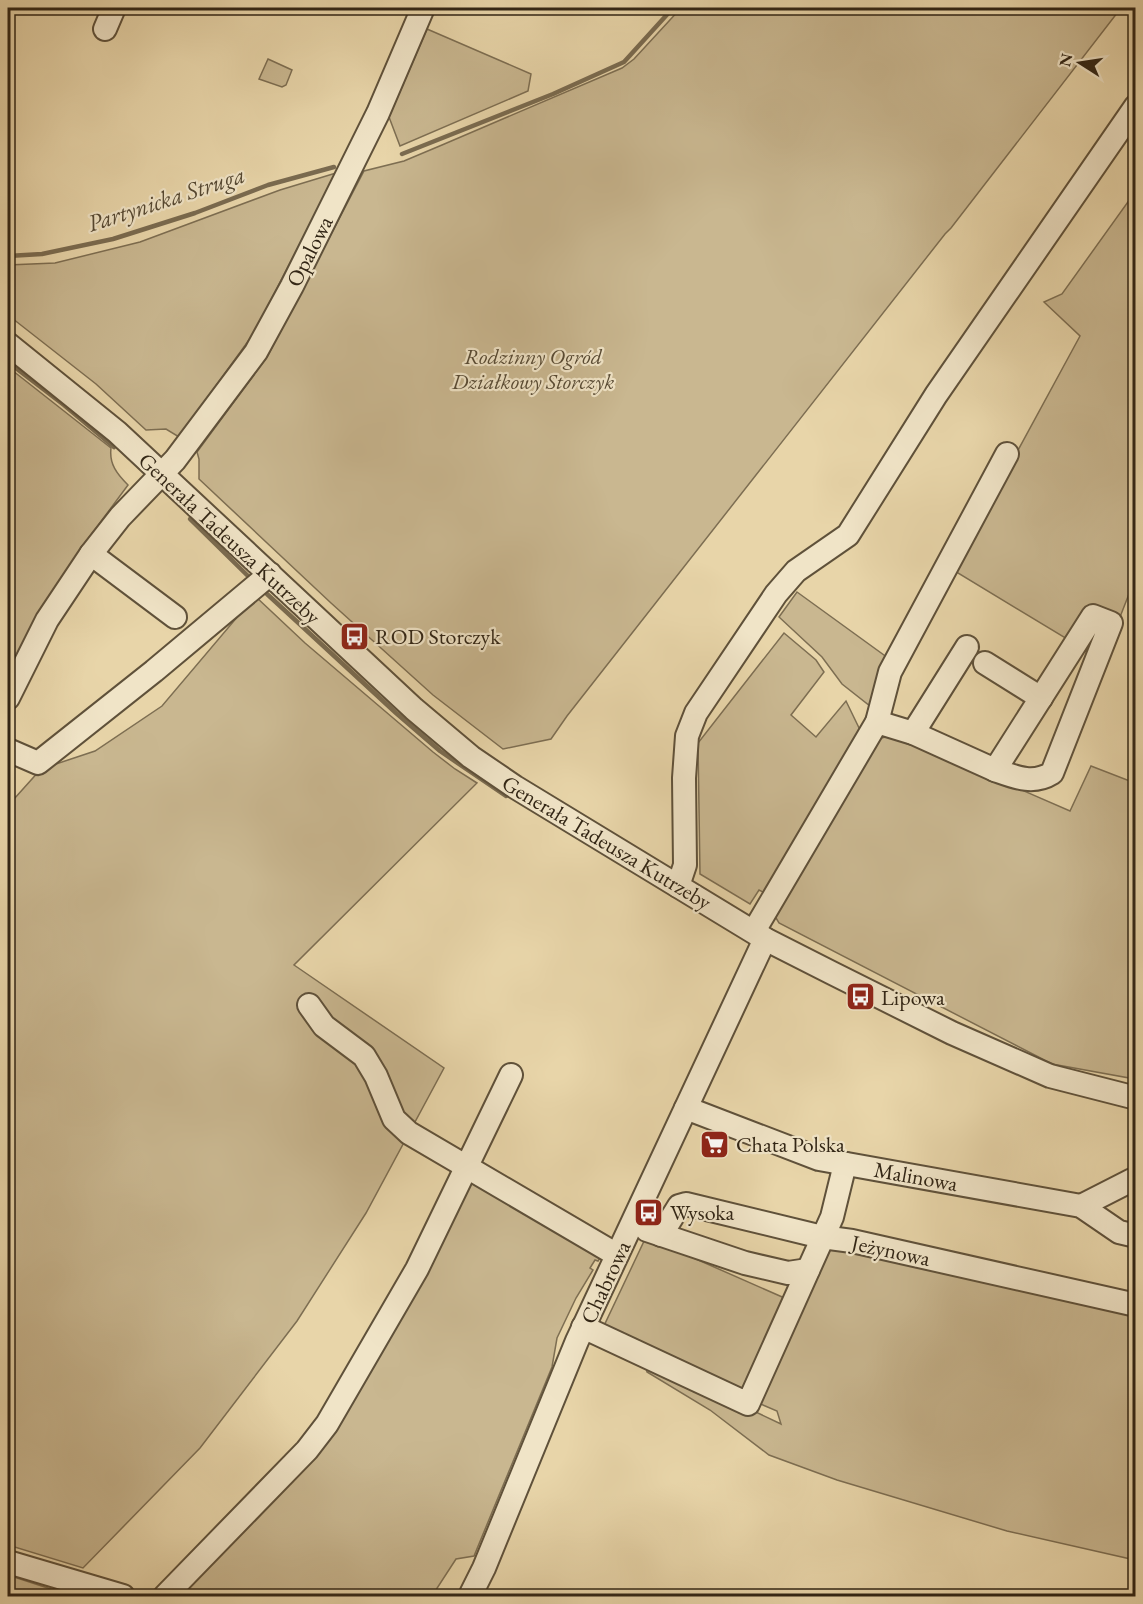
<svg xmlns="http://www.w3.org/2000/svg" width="1143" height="1604" font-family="'EB Garamond',serif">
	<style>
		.green { fill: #c9b790; stroke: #7d6e52; stroke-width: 1.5 }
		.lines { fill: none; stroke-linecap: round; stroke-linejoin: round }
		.stream { stroke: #7a6b50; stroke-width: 4.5 }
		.minor-casing { stroke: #5f513a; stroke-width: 26 }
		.minor { stroke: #f0e4c7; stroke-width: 22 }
		.labels { text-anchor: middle; stroke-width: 4.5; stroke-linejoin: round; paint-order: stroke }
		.street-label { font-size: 22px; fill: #312515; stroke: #f0e4c7 }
		.park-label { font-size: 22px; font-style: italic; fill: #574a34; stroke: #f0e4c7 }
		.poi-label { font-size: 22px; fill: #312515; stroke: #f0e4c7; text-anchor: start }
		.water-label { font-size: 24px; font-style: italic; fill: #554832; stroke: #f0e4c7 }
	</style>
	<rect width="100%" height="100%" fill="#e8d5a9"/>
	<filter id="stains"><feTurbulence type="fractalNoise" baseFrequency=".00333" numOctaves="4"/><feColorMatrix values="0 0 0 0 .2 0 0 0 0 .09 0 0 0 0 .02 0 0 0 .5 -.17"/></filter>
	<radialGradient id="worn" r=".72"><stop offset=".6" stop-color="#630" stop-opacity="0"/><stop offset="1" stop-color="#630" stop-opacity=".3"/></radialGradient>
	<g class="green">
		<path d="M681 8H1121L951 228 945 234 567 716 551 739 503 749 433 695 331 603 199 479V459L197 452 267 357 364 171 404 161 442 145 622 68 634 59Z"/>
		<path d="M427 29 531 74 528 91 400 146 389 117Z"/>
		<path d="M268 59 292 70 286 85 282 87 259 79Z"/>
		<path d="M336 173 254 333 179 437 166 429 146 430 96 384 8 315V265L55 263 140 242 280 190Z"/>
		<path d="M1135 192 1136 576 1120 617 1067 639 953 570 1080 336 1044 302 1062 294Z"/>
		<path d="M8 367 111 448C109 464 117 474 128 485L85 543 46 602 8 672Z"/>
		<path d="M797 592 888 658 870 706 842 684 822 657 779 617Z"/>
		<path d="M255 596 305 643 433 752 455 769 477 783 294 965 444 1068 366 1213 297 1321 200 1448 83 1568 8 1545V795L14 799 41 769 95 751 162 706Z"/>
		<path d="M784 633 816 660 824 672 791 715 816 737 846 701 861 732 765 893 759 890 750 904 700 874 698 743Z"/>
		<path d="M891 736 916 744 1070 811 1091 766 1135 783V1079L1052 1064 779 923 776 918V911L876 739Z"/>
		<path d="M472 1178 602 1255 598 1261 595 1260 590 1268 593 1270 576 1298 557 1338 552 1367 474 1556 456 1559 432 1596H177L319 1452Z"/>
		<path d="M646 1237 789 1300 745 1399 602 1330Z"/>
		<path d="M824 1246 1135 1309V1560L1007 1531 837 1480 769 1455 710 1410 647 1372 644 1359 781 1424 777 1411 756 1402Z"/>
		<path d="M8 1575 60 1592 52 1596H8Z"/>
	</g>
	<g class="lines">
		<g class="stream">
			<path d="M402 154 553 94 624 62 673 8"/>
			<path d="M8 256 42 254 113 239 195 213 268 185 334 167"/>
			<path d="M8 362 64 405 114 447"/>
			<path d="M190 519 248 576"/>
			<path d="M267 594 396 713 440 751 506 796"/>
		</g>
		<defs>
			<g id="minor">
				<path d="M105 29 114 8"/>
				<path d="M8 344 117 432 414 709 471 757 515 787 765 939 832 973 952 1033 1050 1076 1136 1098"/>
				<path d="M91 554 175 617"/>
				<path d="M1093 616 1111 623 1052 773C1033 785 1015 777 995 770Z"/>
				<path d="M985 663 1041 698"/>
				<path d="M8 698 47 620 91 554 120 517 175 460 256 352 292 286 378 113 423 8"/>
				<path d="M877 722 913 733 995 770"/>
				<path d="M913 733 967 647"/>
				<path d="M8 750 38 763 154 671 270 574"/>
				<path d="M678 886 685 865 684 778 687 736 696 713 776 594 796 571 848 535 936 395 1136 106"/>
				<path d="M754 931 877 722 890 672 1007 454"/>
				<path d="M309 1005 324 1026 364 1056 376 1076 394 1119 409 1133 617 1255"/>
				<path d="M686 1108 819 1159 1081 1206 1119 1232 1136 1236"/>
				<path d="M1081 1206 1132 1180H1136"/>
				<path d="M647 1230 745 1263 788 1273 808 1270"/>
				<path d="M661 1235 679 1206 686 1204 822 1237 852 1241 1136 1305"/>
				<path d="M583 1327 748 1404 832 1217 845 1164"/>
				<path d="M8 1562 123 1596"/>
				<path d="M165 1596 307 1450 327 1424 417 1269 511 1075"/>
				<path d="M470 1596 484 1568 577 1341 765 939"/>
			</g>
		</defs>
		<use href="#minor" class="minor-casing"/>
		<use href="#minor" class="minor"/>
	</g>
	<defs>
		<symbol id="bus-square" viewBox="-11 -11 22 22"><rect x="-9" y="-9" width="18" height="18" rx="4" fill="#8f2418" stroke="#f0e4c7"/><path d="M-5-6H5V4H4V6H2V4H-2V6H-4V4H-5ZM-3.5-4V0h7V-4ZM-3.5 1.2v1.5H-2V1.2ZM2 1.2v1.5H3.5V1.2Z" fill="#fff"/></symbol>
		<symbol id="supermarket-square" viewBox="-11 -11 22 22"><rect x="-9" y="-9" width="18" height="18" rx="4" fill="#8f2418" stroke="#f0e4c7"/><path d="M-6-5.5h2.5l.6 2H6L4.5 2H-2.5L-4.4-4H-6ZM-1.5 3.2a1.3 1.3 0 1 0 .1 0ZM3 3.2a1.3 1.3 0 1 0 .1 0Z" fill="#fff"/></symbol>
	</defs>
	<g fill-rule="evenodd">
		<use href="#bus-square" x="338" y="620" width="33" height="33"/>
		<use href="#bus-square" x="844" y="980" width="33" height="33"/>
		<use href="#supermarket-square" x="698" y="1128" width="33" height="33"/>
		<use href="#bus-square" x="632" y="1196" width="33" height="33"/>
	</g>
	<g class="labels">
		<g class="street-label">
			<text transform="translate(309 251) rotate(-63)" y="8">Opalowa</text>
			<text transform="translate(230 538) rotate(43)" y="8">Generała Tadeusza Kutrzeby</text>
			<text transform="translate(607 842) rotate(31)" y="8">Generała Tadeusza Kutrzeby</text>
			<text transform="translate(916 1176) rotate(10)" y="8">Malinowa</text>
			<text transform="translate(891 1250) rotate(12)" y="8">Jeżynowa</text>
			<text transform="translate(605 1282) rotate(-65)" y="8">Chabrowa</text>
		</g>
		<g class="park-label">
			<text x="533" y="364">Rodzinny Ogród<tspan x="533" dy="25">Działkowy Storczyk</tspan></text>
		</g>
		<g class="poi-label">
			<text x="375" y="644">ROD Storczyk</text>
			<text x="881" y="1005">Lipowa</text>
			<text x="736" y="1152">Chata Polska</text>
			<text x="670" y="1220">Wysoka</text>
		</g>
		<g class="water-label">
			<text transform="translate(166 199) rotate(-18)" y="8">Partynicka Struga</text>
		</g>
	</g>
	<rect width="1143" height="1604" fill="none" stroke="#e8d5a9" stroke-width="30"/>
	<rect x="9" y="9" width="1125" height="1586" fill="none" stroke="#312515" stroke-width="3"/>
	<rect x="15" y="15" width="1113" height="1574" fill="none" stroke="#312515" stroke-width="1.5"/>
	<g transform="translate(1080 63) rotate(282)" stroke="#f0e4c7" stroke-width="4.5" paint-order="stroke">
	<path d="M0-4.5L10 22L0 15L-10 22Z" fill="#312515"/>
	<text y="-9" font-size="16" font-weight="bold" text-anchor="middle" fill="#312515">N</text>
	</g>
	<rect width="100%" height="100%" filter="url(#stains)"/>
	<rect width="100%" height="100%" fill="url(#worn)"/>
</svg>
